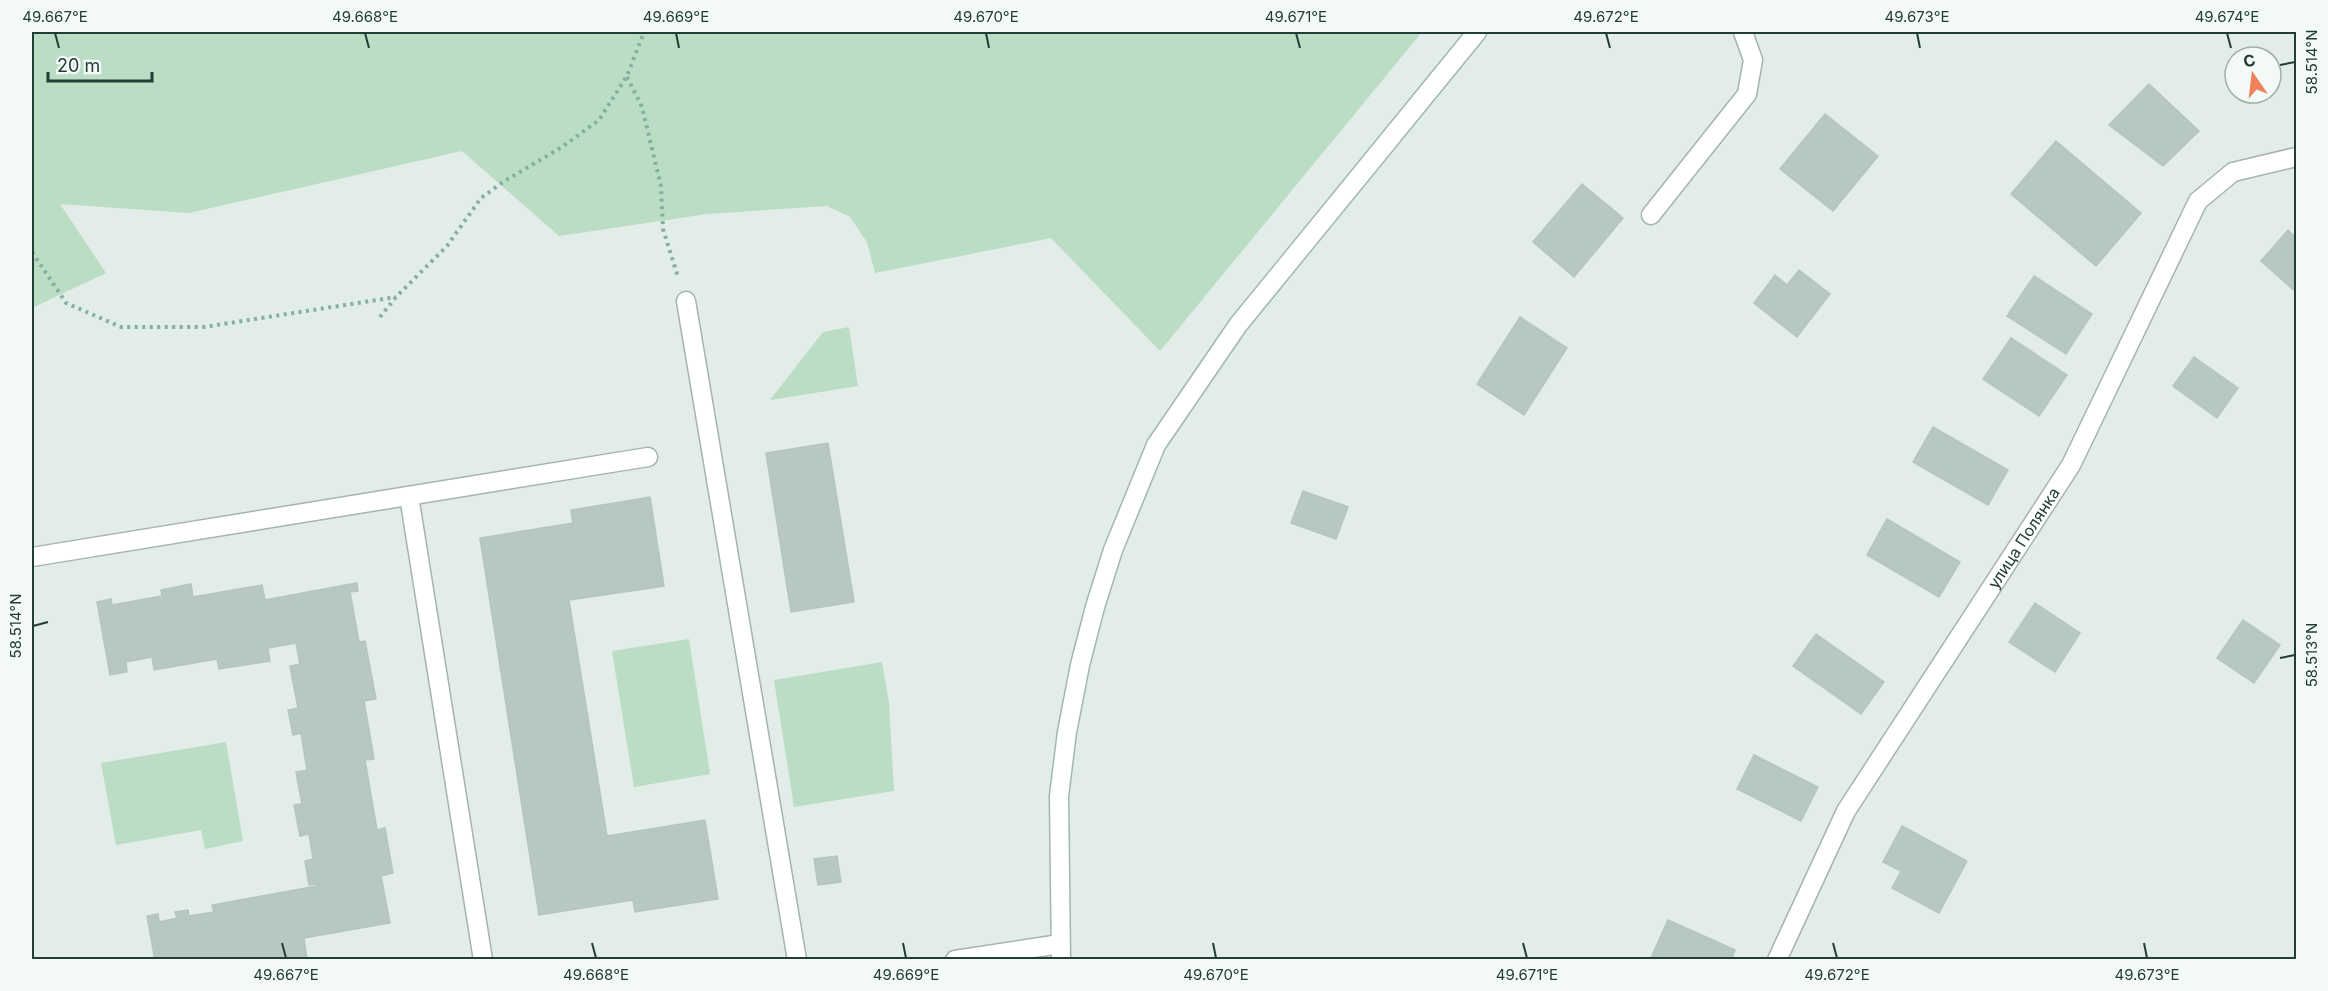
<svg xmlns="http://www.w3.org/2000/svg" width="2328" height="991" font-family="Inter,sans-serif">
	<style>
		.green { fill: #bbddc4 }
		.building { fill: #b7c7c1; stroke: #b4c6bf; stroke-width: 1.5 }
		.lines { fill: none; stroke-linecap: round; stroke-linejoin: round }
		.lane-casing { stroke: #a5b4af; stroke-width: 21 }
		.street-casing { stroke: #a5b4af; stroke-width: 21 }
		.secondary-casing { stroke: #a0b8b0; stroke-width: 21 }
		.path { stroke: #82b0a2; stroke-width: 4; stroke-dasharray: 3 4.5; stroke-linecap: butt }
		.lane { stroke: #fff; stroke-width: 18 }
		.street { stroke: #fff; stroke-width: 18 }
		.secondary { stroke: #fff; stroke-width: 18 }
		.ticks { fill: none; stroke: #223d36; stroke-width: 2 }
		.labels { text-anchor: middle; stroke-width: 4.5; stroke-linejoin: round; paint-order: stroke }
		.street-label { font-size: 16px; fill: #223d36; stroke: #f3f9f6 }
		.neatline { fill: none; stroke: #223d36; stroke-width: 2 }
		.ticks-label { font-size: 15px; text-anchor: middle; fill: #223d36 }
	</style>
	<rect width="100%" height="100%" fill="#e2ece8"/>
	<g class="green">
		<path d="M32 32H1422L1160 351 1051 238 875 273 867 242 850 217 827 206 707 214 559 236 462 151 189 213 60 204 106 273 32 308V163L34 166 32 161Z"/>
		<path d="M849 327 858 386 770 400 823 332Z"/>
		<path d="M689 639 710 774 634 787 612 651Z"/>
		<path d="M882 662 889 703 894 791 794 807 774 680Z"/>
		<path d="M226 742 243 841 205 849 201 830 116 845 101 763Z"/>
	</g>
	<g class="building">
		<path d="M2149 84 2199 131 2163 166 2109 125Z"/>
		<path d="M1825 114 1878 156 1833 211 1780 169Z"/>
		<path d="M2056 141 2141 213 2096 266 2011 194Z"/>
		<path d="M1582 184 1623 218 1574 277 1533 242Z"/>
		<path d="M2288 230 2296 238V292L2261 261Z"/>
		<path d="M1799 270 1830 294 1797 337 1754 303 1775 275 1787 285Z"/>
		<path d="M2034 276 2092 314 2066 354 2007 316Z"/>
		<path d="M1520 317 1567 348 1524 415 1477 384Z"/>
		<path d="M2011 338 2067 375 2039 416 1983 379Z"/>
		<path d="M2194 357 2238 388 2217 418 2173 386Z"/>
		<path d="M1933 427 2008 470 1988 505 1913 462Z"/>
		<path d="M828 443 854 602 791 612 766 453Z"/>
		<path d="M1303 491 1348 507 1336 539 1291 523Z"/>
		<path d="M650 497 664 586 569 600 607 836 705 820 718 899 635 912 633 900 539 915 480 538 573 523 571 510Z"/>
		<path d="M1887 519 1960 562 1939 597 1867 555Z"/>
		<path d="M357 583 358 591 350 592 359 642 365 641 376 699 364 701 374 759 365 760 377 830 385 828 393 873 381 876 390 923 304 938 307 960H155L147 916 158 914 159 922 177 918 175 912 188 910 189 916 214 912 212 905 317 886V884L309 885 305 861 313 859 309 834 300 836 294 805 302 804 296 772 307 770 301 733 293 735 288 710 298 708 290 666 300 664 296 643 268 648 270 661 219 669 217 659 154 670 152 657 126 662 127 672 110 675 97 602 111 599 112 605 162 596 161 590 191 584 193 597 262 585 265 600Z"/>
		<path d="M2035 603 2080 633 2055 672 2009 642Z"/>
		<path d="M2243 620 2280 645 2254 683 2217 658Z"/>
		<path d="M1816 634 1884 682 1861 714 1793 666Z"/>
		<path d="M1754 755 1818 787 1801 821 1737 789Z"/>
		<path d="M1902 826 1967 861 1939 913 1892 888 1901 871 1883 862Z"/>
		<path d="M837 856 841 882 818 885 814 859Z"/>
		<path d="M1668 920 1735 950 1731 960H1650Z"/>
	</g>
	<g class="lines">
		<defs>
			<g id="lane">
				<path d="M1651 215 1747 94 1753 60 1743 32"/>
				<path d="M686 301 797 960"/>
				<path d="M409 496 483 960"/>
				<path d="M32 557 648 457"/>
			</g>
			<g id="street">
				<path d="M955 960 1060 944"/>
				<path id="s1" d="M1777 960 1846 811 2071 465 2198 201 2233 172 2296 157"/>
			</g>
			<path id="secondary" d="M1061 960 1059 796 1067 732 1080 665 1095 607 1113 550 1156 445 1238 325 1477 32"/>
		</defs>
		<use href="#lane" class="lane-casing"/>
		<use href="#street" class="street-casing"/>
		<use href="#secondary" class="secondary-casing"/>
		<g class="path">
			<path d="M627 77 642 107 661 186 663 229 678 277"/>
			<path d="M32 252 66 303 121 327H204L396 297"/>
			<path d="M380 317 396 297 447 246 481 198 503 182 562 147 599 120 627 76 644 32"/>
		</g>
		<use href="#lane" class="lane"/>
		<use href="#street" class="street"/>
		<use href="#secondary" class="secondary"/>
	</g>
	<path class="ticks" d="M55 33 59 48M365 33 369 48M676 33 679 48M986 33 989 48M1296 33 1300 48M1606 33 1610 48M1917 33 1920 48M2227 33 2231 48M2280 65 2295 62M33 626 48 622M2280 658 2295 655M282 943 286 958M592 943 596 958M903 943 906 958M1213 943 1216 958M1523 943 1527 958M1833 943 1837 958M2144 943 2147 958"/>
	<g class="labels">
		<g class="street-label">
			<text dy="6" stroke="none"><textPath href="#s1" startOffset="490">улица Полянка</textPath></text>
		</g>
	</g>
	<rect width="2328" height="991" fill="none" stroke="#f3f9f6" stroke-width="66"/>
	<g transform="translate(2253 75) rotate(346)"><circle r="28" fill="#f3f9f6" stroke="#9faea9" stroke-width="1.5"/>
	<path d="M0-4.5L10 22L0 15L-10 22Z" fill="#f1815b"/>
	<text y="-9" font-size="16" font-weight="bold" text-anchor="middle" fill="#223d36">С</text>
	</g>
	<path d="M48 72v9h104v-9" fill="none" stroke="#223d36" stroke-width="3"/>
	<text x="57" y="72" font-size="18" fill="#223d36" stroke="#f3f9f6" stroke-width="4.5" paint-order="stroke">20 m</text>
	<rect x="33" y="33" width="2262" height="925" class="neatline"/>
	<g class="ticks-label">
		<text x="55" y="22">49.667°E</text>
		<text x="365" y="22">49.668°E</text>
		<text x="676" y="22">49.669°E</text>
		<text x="986" y="22">49.670°E</text>
		<text x="1296" y="22">49.671°E</text>
		<text x="1606" y="22">49.672°E</text>
		<text x="1917" y="22">49.673°E</text>
		<text x="2227" y="22">49.674°E</text>
		<text transform="translate(2312 62) rotate(-90)" y="5">58.514°N</text>
		<text transform="translate(16 626) rotate(-90)" y="5">58.514°N</text>
		<text transform="translate(2312 655) rotate(-90)" y="5">58.513°N</text>
		<text x="286" y="980">49.667°E</text>
		<text x="596" y="980">49.668°E</text>
		<text x="906" y="980">49.669°E</text>
		<text x="1216" y="980">49.670°E</text>
		<text x="1527" y="980">49.671°E</text>
		<text x="1837" y="980">49.672°E</text>
		<text x="2147" y="980">49.673°E</text>
	</g>
</svg>
